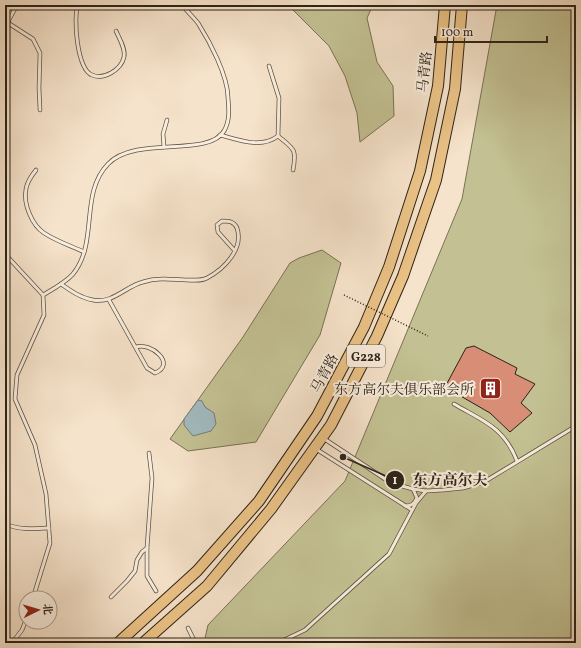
<svg xmlns="http://www.w3.org/2000/svg" width="581" height="648" font-family="Vollkorn,'Noto Serif SC',serif">
	<style>
		.green { fill: #c3c193; stroke: #787255 }
		.water { fill: #a2bbc1; stroke: #737e7d }
		.building { fill: #d88e76; stroke: #2c2317 }
		.lines { fill: none; stroke-linecap: round; stroke-linejoin: round }
		.service-casing { stroke: #5e5344; stroke-width: 4.5 }
		.trunk-casing { stroke: #2c2317; stroke-width: 12 }
		.service { stroke: #f9eddd; stroke-width: 3 }
		.trunk { stroke: #ebc286; stroke-width: 10 }
		.path-bridge { stroke: #2c2317; stroke-width: 1.5; stroke-dasharray: 1 2; stroke-linecap: butt }
		.labels { text-anchor: middle; stroke-width: 4; stroke-linejoin: round; paint-order: stroke }
		.shield { fill: #f9eddd; stroke: #6a6052; stroke-width: 1 }
		.shield-label { font-size: 13px; font-weight: bold; fill: #2c2317 }
		.street-label { font-size: 14px; fill: #2c2317; stroke: #f9eddd }
		.poi-label { font-size: 14px; fill: #2c2317; stroke: #f9eddd; text-anchor: end }
		.leader { fill: none; stroke: #2c2317; stroke-width: 1.5 }
		.callout-dot { fill: #2c2317; stroke: #f9eddd; stroke-width: 1.5 }
		.mark-label { font-size: 12px; text-anchor: middle; font-weight: bold; fill: #fff }
		.callout-label { font-size: 15px; text-anchor: middle; font-weight: bold; fill: #2c2317; stroke: #f9eddd; stroke-width: 4; stroke-linejoin: round; paint-order: stroke }
	</style>
	<rect width="100%" height="100%" fill="#f6e3cb"/>
	<filter id="stains"><feTurbulence type="fractalNoise" baseFrequency=".005" numOctaves="4"/><feColorMatrix values="0 0 0 0 .2 0 0 0 0 .09 0 0 0 0 .02 0 0 0 .5 -.17"/></filter>
	<radialGradient id="worn" r=".72"><stop offset=".6" stop-color="#630" stop-opacity="0"/><stop offset="1" stop-color="#630" stop-opacity=".3"/></radialGradient>
	<g class="green">
		<path d="M288 5H373L367 18 377 62 393 86 394 116 360 142 357 113 345 76 329 46Z"/>
		<path d="M497 5H576V643H204L208 625 345 481 462 199Z"/>
		<path d="M322 250 341 263 320 335 256 442 188 451 170 439 243 337 290 263 299 258Z"/>
	</g>
	<path class="water" d="M198 400 202 401 205 407 214 413 216 424 211 431 193 436 184 425V419Z"/>
	<path class="building" d="M474 346 517 368 515 374 535 384 521 403 532 413 510 432 490 413 445 387 466 348Z"/>
	<g class="lines">
		<defs>
			<g id="service">
				<path d="M78 5C73 18 77 69 92 75 104 80 121 70 124 57 126 49 119 38 116 31"/>
				<path d="M5 21 33 39 40 53 39 88 40 110"/>
				<path d="M5 27 17 5"/>
				<path d="M220 135C239 140 261 149 278 136L279 98 269 66"/>
				<path d="M278 136C294 149 297 149 293 170"/>
				<path d="M164 147 163 134 167 120"/>
				<path d="M36 170C32 175 27 182 26 189 23 204 32 225 44 233 56 241 71 246 84 252"/>
				<path d="M5 254 43 295 44 315 17 375 15 399 35 445 46 494 50 543 33 598"/>
				<path d="M61 284C71 291 81 298 93 300 113 304 126 286 143 282 149 280 156 279 161 279 172 278 199 283 207 278 224 269 244 249 237 228 234 221 228 221 222 221L217 225 218 232 235 251"/>
				<path d="M43 295C53 289 65 283 73 274 99 242 79 194 108 164 136 135 208 158 224 131 230 121 229 109 228 98 228 76 210 42 198 23 193 17 187 11 182 5"/>
				<path d="M109 300 147 368 155 373C177 364 151 342 136 347"/>
				<path d="M454 404C483 421 504 427 517 461"/>
				<path d="M323 438 391 483 413 489 417 498C414 504 412 506 405 506"/>
				<path d="M316 449 412 510"/>
				<path d="M149 453 152 478 147 548V576L156 591"/>
				<path d="M413 489 426 491 443 490 463 488 484 482 576 426"/>
				<path d="M5 524C20 530 33 529 49 528"/>
				<path d="M111 597 127 581 135 571 137 560 142 552 147 548"/>
				<path d="M188 628 193 638 194 643"/>
				<path d="M12 643 22 630 26 620"/>
				<path d="M278 643 305 630 389 554 416 503 426 491"/>
			</g>
			<g id="trunk">
				<path d="M118 643 197 571 259 501 317 416 364 327 389 267 420 171 438 86 445 5"/>
				<path d="M143 643 207 586 271 509 331 425 377 336 403 276 436 180 455 89 462 5"/>
			</g>
		</defs>
		<use href="#service" class="service-casing"/>
		<use href="#trunk" class="trunk-casing"/>
		<use href="#service" class="service"/>
		<use href="#trunk" class="trunk"/>
		<path class="path-bridge" d="M344 295 428 336"/>
	</g>
	<defs>
		<symbol id="building-square" viewBox="-11 -11 22 22"><rect x="-9" y="-9" width="18" height="18" rx="4" fill="#8f2418" stroke="#f9eddd"/><path d="M-4-6H4V6H1V3H-1V6H-4ZM-2.5-4.3h1.7v1.8h-1.7ZM.8-4.3h1.7v1.8H.8ZM-2.5-1h1.7V.8h-1.7ZM.8-1h1.7V.8H.8Z" fill="#fff"/></symbol>
	</defs>
	<g fill-rule="evenodd">
		<use href="#building-square" x="478" y="376" width="25" height="25"/>
	</g>
	<g class="labels">
		<rect class="shield" x="347" y="345" width="38" height="22" rx="3"/>
		<g class="shield-label">
			<text x="366" y="361">G228</text>
		</g>
		<g class="street-label">
			<text transform="translate(424 72) rotate(-83)" y="5">马青路</text>
			<text transform="translate(324 373) rotate(-62)" y="5">马青路</text>
		</g>
		<g class="poi-label">
			<text x="474" y="394">东方高尔夫俱乐部会所</text>
		</g>
	</g>
	<path class="leader" d="M343 457L395 480"/>
	<g class="callout-dot">
		<circle cx="343" cy="457" r="4"/>
		<circle cx="395" cy="480" r="10"/>
	</g>
	<g class="mark-label">
		<text x="395" y="484">1</text>
	</g>
	<g class="callout-label">
		<text x="450" y="485">东方高尔夫</text>
	</g>
	<rect width="581" height="648" fill="none" stroke="#f6e3cb" stroke-width="20"/>
	<rect x="6" y="6" width="569" height="636" fill="none" stroke="#2c2317" stroke-width="2"/>
	<rect x="10" y="10" width="561" height="628" fill="none" stroke="#2c2317"/>
	<g transform="translate(38 610) rotate(85)"><circle r="19" fill="#f9eddd" stroke="#a79c8e"/>
	<path d="M0-3L7 15L0 10L-7 15Z" fill="#8f2418"/>
	<text y="-6" font-size="11" font-weight="bold" text-anchor="middle" fill="#2c2317">北</text>
	</g>
	<path d="M435 36v6h112v-6" fill="none" stroke="#2c2317" stroke-width="2"/>
	<text x="441" y="36" font-size="12" fill="#2c2317" stroke="#f9eddd" stroke-width="3" paint-order="stroke">100 m</text>
	<rect width="100%" height="100%" filter="url(#stains)"/>
	<rect width="100%" height="100%" fill="url(#worn)"/>
</svg>
